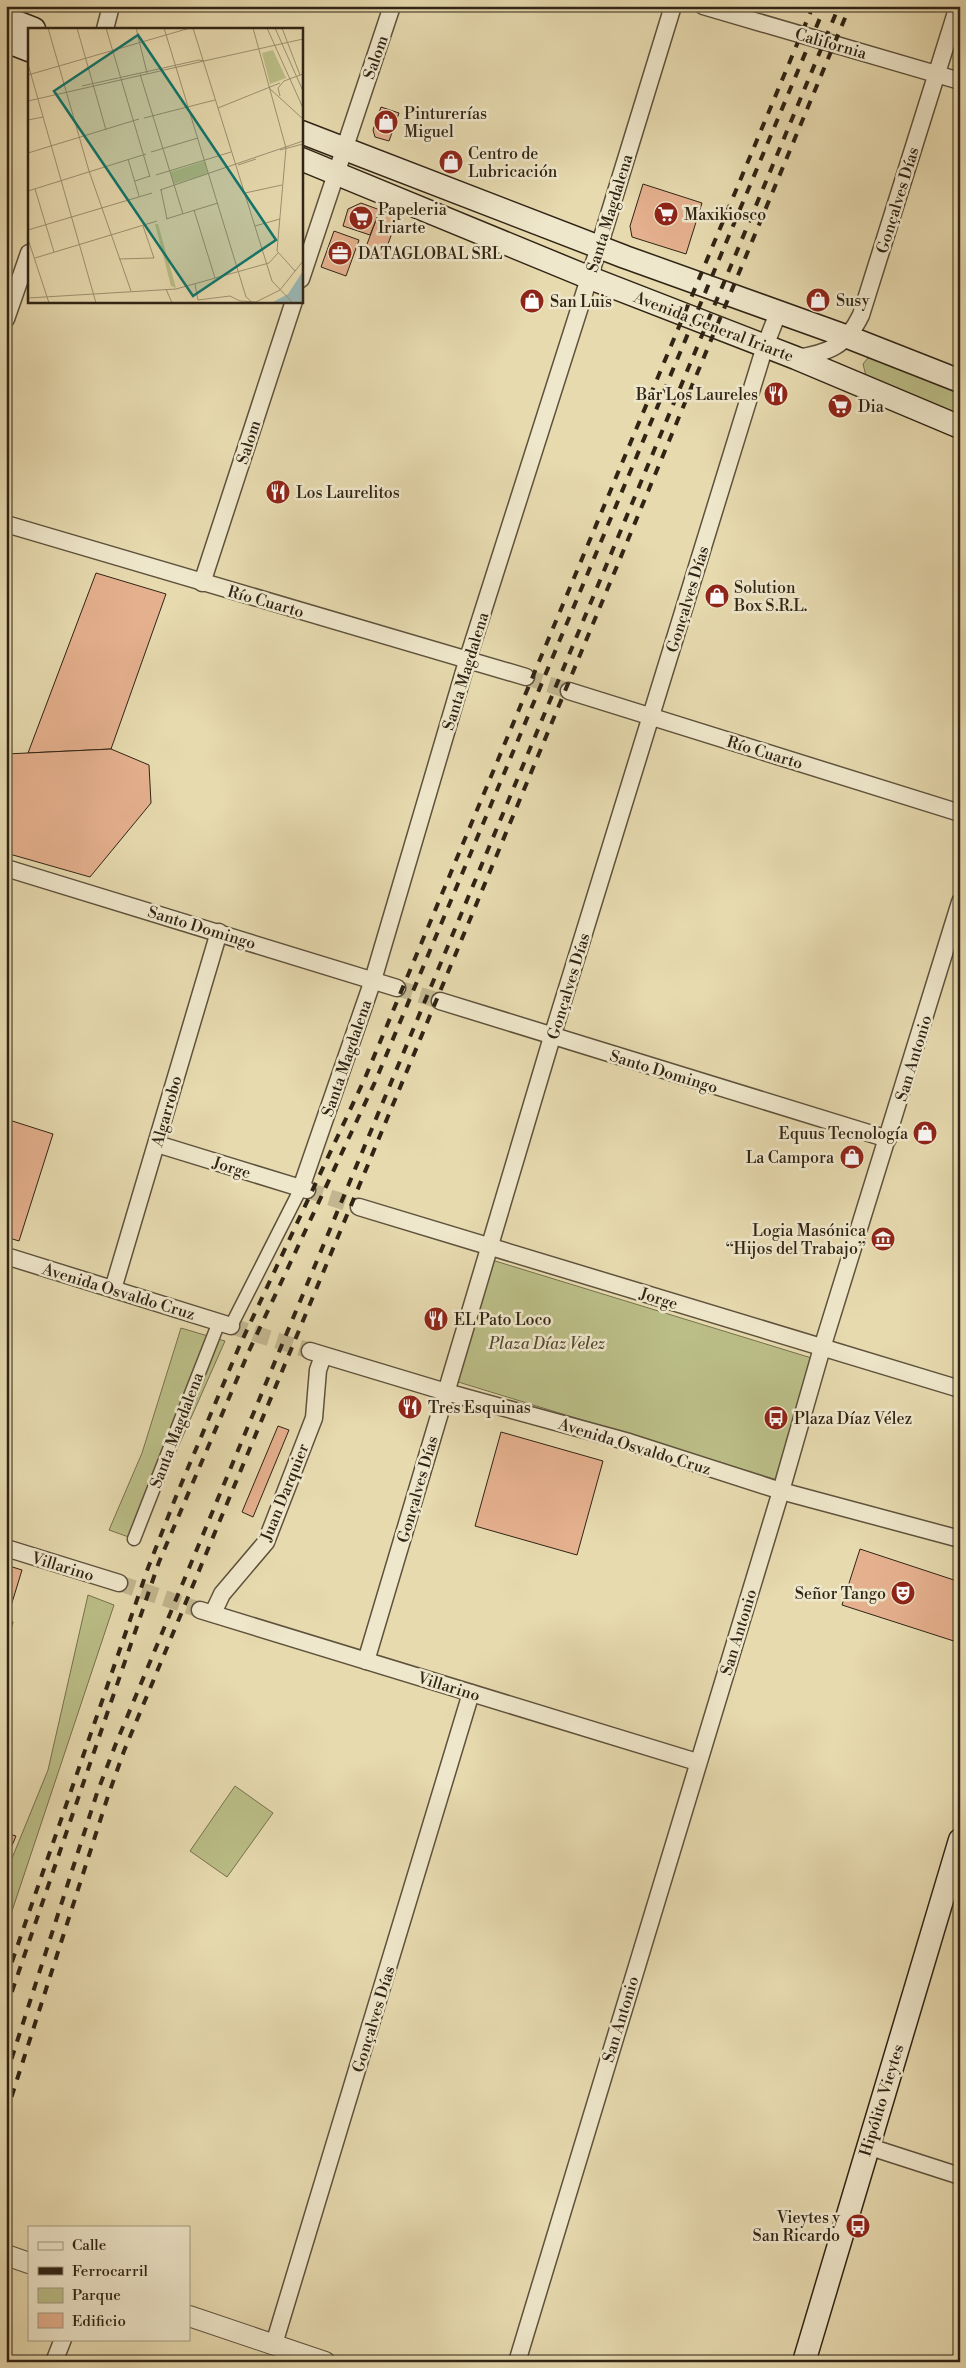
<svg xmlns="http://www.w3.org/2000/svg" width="966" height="2368" font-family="'Libre Bodoni',serif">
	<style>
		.green { fill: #bbbe87; stroke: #76714e }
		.building { fill: #e5b08e; stroke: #302415 }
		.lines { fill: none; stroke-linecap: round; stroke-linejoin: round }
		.minor-tunnel { stroke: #c2b690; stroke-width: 16; stroke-dasharray: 16 8; stroke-linecap: butt }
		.pedestrian-casing { stroke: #5e523c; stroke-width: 15 }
		.minor-casing { stroke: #5e523c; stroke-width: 19 }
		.tertiary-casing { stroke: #5e523c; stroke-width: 22 }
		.secondary-casing { stroke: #302415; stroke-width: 25 }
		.pedestrian { stroke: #efe7cb; stroke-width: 12 }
		.minor { stroke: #efe7cb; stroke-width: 16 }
		.tertiary { stroke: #efe7cb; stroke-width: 20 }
		.secondary { stroke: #efe7cb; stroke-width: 22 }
		.rail { stroke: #302415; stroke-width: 4; stroke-dasharray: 9 9; stroke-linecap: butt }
		.labels { text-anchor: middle; stroke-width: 5; stroke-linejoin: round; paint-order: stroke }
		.street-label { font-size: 16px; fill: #302415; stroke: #efe7cb }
		.poi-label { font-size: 16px; fill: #302415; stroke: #efe7cb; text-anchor: start }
		.park-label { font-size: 16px; font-style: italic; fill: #534a32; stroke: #efe7cb }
		.inset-road { fill: none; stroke: #9e9171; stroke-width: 1 }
		.view { fill: #0f766e; fill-opacity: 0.15; stroke: #0f766e; stroke-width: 2.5 }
		.inset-edge { fill: none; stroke: #302415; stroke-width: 2.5 }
	</style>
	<rect width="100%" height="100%" fill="#e7daaf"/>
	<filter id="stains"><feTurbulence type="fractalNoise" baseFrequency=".004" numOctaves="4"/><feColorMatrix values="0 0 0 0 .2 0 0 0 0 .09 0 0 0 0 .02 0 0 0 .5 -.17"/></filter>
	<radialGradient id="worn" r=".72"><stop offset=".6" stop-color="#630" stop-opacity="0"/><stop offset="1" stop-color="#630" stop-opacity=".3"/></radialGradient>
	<g class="green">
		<path d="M876 357 960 390V417L866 376 863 364 868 358Z"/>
		<path d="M492 1260 818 1360 781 1481 455 1381Z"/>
		<path d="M181 1328 225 1341 137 1540 109 1530 142 1453Z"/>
		<path d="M88 1595 114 1605 6 1929V1873L48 1770Z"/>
		<path d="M235 1786 273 1813 227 1877 190 1851Z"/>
	</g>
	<g class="building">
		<path d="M381 107 399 113 389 141 375 137 373 130Z"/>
		<path d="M643 184 702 203 686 254 632 237 630 226Z"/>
		<path d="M361 203 380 210 370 235 343 226 348 209Z"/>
		<path d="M380 210 398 217 382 260 364 252Z"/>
		<path d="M334 231 359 240 346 276 321 267Z"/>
		<path d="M96 573 166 594 111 749 28 753Z"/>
		<path d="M111 749 149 765 151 803 90 877 6 853V754Z"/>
		<path d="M6 1119 53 1134 19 1241 6 1237Z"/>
		<path d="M278 1426 289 1430 253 1517 242 1512Z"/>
		<path d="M501 1432 603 1461 577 1555 475 1526Z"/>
		<path d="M860 1549 960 1582V1643L842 1605Z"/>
		<path d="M6 1565 22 1570 7 1619H6Z"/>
		<path d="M6 1620 13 1622 7 1643 6 1642Z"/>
		<path d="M6 1833 16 1836 6 1860Z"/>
	</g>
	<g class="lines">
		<g class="minor-tunnel">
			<path d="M526 677 569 691"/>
			<path d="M397 988 440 1001"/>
			<path d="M307 1190 359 1207"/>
			<path d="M231 1326 310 1351"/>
			<path d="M119 1583 200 1610"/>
		</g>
		<defs>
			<g id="pedestrian">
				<path d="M231 1326 301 1188"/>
				<path d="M134 1539 219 1322"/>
			</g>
			<g id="minor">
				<path d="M703 6 960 81"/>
				<path d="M105 29 111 6"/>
				<path d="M301 279 392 6"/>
				<path d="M6 319 29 253"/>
				<path d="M796 358C829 353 846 346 861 315L958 6"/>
				<path d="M6 524 526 677"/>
				<path d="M202 583 294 301"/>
				<path d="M569 691 960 813"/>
				<path d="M6 868 397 988"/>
				<path d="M440 1001 888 1139"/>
				<path d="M157 1144 307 1190"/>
				<path d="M301 1188 373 980 468 658 599 247 673 6"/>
				<path d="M359 1207 960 1389"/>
				<path d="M6 1256 231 1326"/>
				<path d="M113 1289 219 932"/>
				<path d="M310 1351 446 1392 629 1442 781 1491 960 1539"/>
				<path d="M6 1548 119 1583"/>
				<path d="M200 1610 697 1762"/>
				<path d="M213 1613 222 1594 266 1542 314 1418 318 1370 323 1356"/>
				<path d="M366 1661 552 1037 765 346 778 313"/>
				<path d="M867 2146 960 2176"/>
				<path d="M274 2344 471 1693"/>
				<path d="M54 2362 63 2339"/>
				<path d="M517 2362 781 1491 822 1348 960 902"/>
			</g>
			<g id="tertiary">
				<path d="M6 2255 29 2263"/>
				<path d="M189 2316 325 2362"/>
			</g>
			<g id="secondary">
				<path d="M6 18 34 29"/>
				<path d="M6 41 29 50"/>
				<path d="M301 132 625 257 848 337 960 381"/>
				<path d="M301 159 590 278 796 358 960 427"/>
				<path d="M804 2362 960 1840"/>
			</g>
		</defs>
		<use href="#pedestrian" class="pedestrian-casing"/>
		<use href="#minor" class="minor-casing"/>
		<use href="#tertiary" class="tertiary-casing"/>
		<use href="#secondary" class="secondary-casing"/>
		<use href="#pedestrian" class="pedestrian"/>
		<use href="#minor" class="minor"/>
		<use href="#tertiary" class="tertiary"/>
		<use href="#secondary" class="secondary"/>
		<g class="rail">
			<path d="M6 1979 148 1568 177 1494 239 1347 365 1078 813 6"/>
			<path d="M6 2009 159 1562 249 1351 375 1082 825 6"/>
			<path d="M6 2076 97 1793 115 1746 839 6"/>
			<path d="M6 2114 108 1796 124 1751 850 6"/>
		</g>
	</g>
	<defs>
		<symbol id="shop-disc" viewBox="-11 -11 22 22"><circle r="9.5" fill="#8f2418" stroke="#efe7cb"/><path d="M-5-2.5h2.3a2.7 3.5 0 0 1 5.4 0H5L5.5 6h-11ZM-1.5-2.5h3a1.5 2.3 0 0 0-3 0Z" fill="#fff"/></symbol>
		<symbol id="supermarket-disc" viewBox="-11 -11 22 22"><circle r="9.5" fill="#8f2418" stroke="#efe7cb"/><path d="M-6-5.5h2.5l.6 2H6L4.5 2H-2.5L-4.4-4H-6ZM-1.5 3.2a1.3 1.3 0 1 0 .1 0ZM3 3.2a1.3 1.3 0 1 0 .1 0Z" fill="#fff"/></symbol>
		<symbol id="office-disc" viewBox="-11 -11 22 22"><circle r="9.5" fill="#8f2418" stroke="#efe7cb"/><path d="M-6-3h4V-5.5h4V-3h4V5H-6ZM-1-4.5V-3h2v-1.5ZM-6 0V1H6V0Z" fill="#fff"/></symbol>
		<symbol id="restaurant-disc" viewBox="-11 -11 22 22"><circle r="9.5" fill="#8f2418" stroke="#efe7cb"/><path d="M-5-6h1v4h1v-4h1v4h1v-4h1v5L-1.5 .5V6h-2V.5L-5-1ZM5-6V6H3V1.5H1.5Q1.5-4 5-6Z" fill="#fff"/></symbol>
		<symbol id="museum-disc" viewBox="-11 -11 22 22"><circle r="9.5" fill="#8f2418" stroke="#efe7cb"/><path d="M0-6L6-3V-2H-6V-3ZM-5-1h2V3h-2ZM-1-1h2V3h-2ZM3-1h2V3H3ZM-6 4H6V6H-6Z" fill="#fff"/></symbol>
		<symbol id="bus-disc" viewBox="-11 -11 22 22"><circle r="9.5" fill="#8f2418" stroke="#efe7cb"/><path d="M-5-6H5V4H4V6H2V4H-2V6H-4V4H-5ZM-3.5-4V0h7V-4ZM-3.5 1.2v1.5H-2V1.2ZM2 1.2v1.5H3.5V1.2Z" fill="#fff"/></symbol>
		<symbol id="theatre-disc" viewBox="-11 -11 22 22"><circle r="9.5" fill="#8f2418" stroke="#efe7cb"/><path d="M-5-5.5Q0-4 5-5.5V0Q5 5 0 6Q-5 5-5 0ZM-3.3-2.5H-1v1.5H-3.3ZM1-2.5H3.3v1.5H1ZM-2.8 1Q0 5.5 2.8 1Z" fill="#fff"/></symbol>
	</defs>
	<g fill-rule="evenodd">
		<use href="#shop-disc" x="372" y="108" width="28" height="28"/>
		<use href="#shop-disc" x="437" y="148" width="28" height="28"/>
		<use href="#supermarket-disc" x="652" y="200" width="28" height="28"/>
		<use href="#supermarket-disc" x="347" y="204" width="28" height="28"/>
		<use href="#office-disc" x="326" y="239" width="28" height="28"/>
		<use href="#shop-disc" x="804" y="286" width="28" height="28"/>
		<use href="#shop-disc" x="518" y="287" width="28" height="28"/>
		<use href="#restaurant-disc" x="762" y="380" width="28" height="28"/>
		<use href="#supermarket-disc" x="826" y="392" width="28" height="28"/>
		<use href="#restaurant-disc" x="264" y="478" width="28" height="28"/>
		<use href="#shop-disc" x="703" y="582" width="28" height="28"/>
		<use href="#shop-disc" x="911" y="1119" width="28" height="28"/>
		<use href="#shop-disc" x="838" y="1143" width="28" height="28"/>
		<use href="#museum-disc" x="869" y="1225" width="28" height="28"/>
		<use href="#restaurant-disc" x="422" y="1305" width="28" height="28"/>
		<use href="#restaurant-disc" x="396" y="1393" width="28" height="28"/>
		<use href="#bus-disc" x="762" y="1404" width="28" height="28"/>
		<use href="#theatre-disc" x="889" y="1579" width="28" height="28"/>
		<use href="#bus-disc" x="844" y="2212" width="28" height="28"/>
	</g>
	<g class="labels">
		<g class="street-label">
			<text transform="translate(831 43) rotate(16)" y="6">California</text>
			<text transform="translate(375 57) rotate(-71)" y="6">Salom</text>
			<text transform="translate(897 200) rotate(-73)" y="6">Gonçalves Días</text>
			<text transform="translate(609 213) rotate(-73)" y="6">Santa Magdalena</text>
			<text transform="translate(714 326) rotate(21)" y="6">Avenida General Iriarte</text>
			<text transform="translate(248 442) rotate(-72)" y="6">Salom</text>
			<text transform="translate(687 599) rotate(-73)" y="6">Gonçalves Días</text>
			<text transform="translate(266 601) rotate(16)" y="6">Río Cuarto</text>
			<text transform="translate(465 671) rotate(-73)" y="6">Santa Magdalena</text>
			<text transform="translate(765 752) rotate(17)" y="6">Río Cuarto</text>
			<text transform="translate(202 927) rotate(17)" y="6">Santo Domingo</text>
			<text transform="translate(568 986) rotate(-73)" y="6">Gonçalves Días</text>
			<text transform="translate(346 1058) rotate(-71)" y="6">Santa Magdalena</text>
			<text transform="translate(913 1058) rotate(-73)" y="6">San Antonio</text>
			<text transform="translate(664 1071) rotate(17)" y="6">Santo Domingo</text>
			<text transform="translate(166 1111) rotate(-74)" y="6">Algarrobo</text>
			<text transform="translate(232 1167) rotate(17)" y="6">Jorge</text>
			<text transform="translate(119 1291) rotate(17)" y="6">Avenida Osvaldo Cruz</text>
			<text transform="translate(659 1298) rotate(17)" y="6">Jorge</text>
			<text transform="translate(176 1430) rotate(-69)" y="6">Santa Magdalena</text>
			<text transform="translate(635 1446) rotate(17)" y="6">Avenida Osvaldo Cruz</text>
			<text transform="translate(417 1489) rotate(-74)" y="6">Gonçalves Días</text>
			<text transform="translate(284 1492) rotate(-68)" y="6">Juan Darquier</text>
			<text transform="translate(63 1566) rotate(17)" y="6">Villarino</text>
			<text transform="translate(738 1632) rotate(-73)" y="6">San Antonio</text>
			<text transform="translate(449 1686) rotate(17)" y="6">Villarino</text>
			<text transform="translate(373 2019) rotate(-73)" y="6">Gonçalves Días</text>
			<text transform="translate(620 2019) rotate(-73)" y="6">San Antonio</text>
			<text transform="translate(881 2100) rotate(-73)" y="6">Hipólito Vieytes</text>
		</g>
		<g class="poi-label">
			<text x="404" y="119">Pinturerías<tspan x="404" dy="18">Miguel</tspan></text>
			<text x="468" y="159">Centro de<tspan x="468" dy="18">Lubricación</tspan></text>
			<text x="378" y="215">Papeleria<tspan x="378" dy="18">Iriarte</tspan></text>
			<text x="684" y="220">Maxikiosco</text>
			<text x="358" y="259">DATAGLOBAL SRL</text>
			<text x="836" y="306">Susy</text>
			<text x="550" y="307">San Luis</text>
			<text x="758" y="400" text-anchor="end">Bar Los Laureles</text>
			<text x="858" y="412">Dia</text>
			<text x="296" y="498">Los Laurelitos</text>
			<text x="734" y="593">Solution<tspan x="734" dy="18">Box S.R.L.</tspan></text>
			<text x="908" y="1139" text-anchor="end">Equus Tecnología</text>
			<text x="834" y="1163" text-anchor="end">La Campora</text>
			<text x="866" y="1236" text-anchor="end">Logia Masónica<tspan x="866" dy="18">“Hijos del Trabajo”</tspan></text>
			<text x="454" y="1325">EL Pato Loco</text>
			<text x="428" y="1413">Tres Esquinas</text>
			<text x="794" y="1424">Plaza Díaz Vélez</text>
			<text x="886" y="1599" text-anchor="end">Señor Tango</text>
			<text x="840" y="2223" text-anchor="end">Vieytes y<tspan x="840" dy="18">San Ricardo</tspan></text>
		</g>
		<g class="park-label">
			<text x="547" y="1349">Plaza Díaz Velez</text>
		</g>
	</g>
	<g transform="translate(28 28)">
		<rect width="275" height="275" fill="#e7daaf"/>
		<path d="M245 22 258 50 242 56 234 25ZM177 133 180 146 146 156 142 144ZM127 196H130L148 260 143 258Z" fill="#bbbe87"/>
		<path d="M275 243V275H243L260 266Z" fill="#9bb8b6"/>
		<path class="inset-road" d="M20 0 61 143 103 263M49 0 78 102M78 0 122 149M108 0 119 45M136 0 218 269 224 274M165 0 244 253 265 275M225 0 258 120 249 223 267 243M239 0 275 80M247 0 275 63M254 0 272 47M176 33 275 11M0 36 68 275M112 46 155 186M0 47 162 0M256 53 275 46M54 58 171 32 176 33M240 59 275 91M252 68 250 60 256 53M0 73 176 33M190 80 252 55M116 90 187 72M0 92 15 89M252 122 275 116M123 124 170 110M0 125 111 91M100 131 111 168M210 137 228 131M128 147 203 124M107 153 122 148M7 161 26 224M132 162 275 113M133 162 139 191M0 163 118 126M217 165 254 157M166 182 187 250M138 191 190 175M227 198 252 191M0 202 124 165M0 211 21 275M7 230 129 193M91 231 126 230 115 198M167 256 170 272 202 268 212 273 228 274 252 262M138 261 144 275M252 262 275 233M0 270 148 261 241 235 250 225"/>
		<path class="view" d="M110 7 248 212 165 268 26 63Z"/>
		<rect width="275" height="275" class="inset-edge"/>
	</g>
	<rect width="966" height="2368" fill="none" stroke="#e7daaf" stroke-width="25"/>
	<rect x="8" y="8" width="951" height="2353" fill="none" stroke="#302415" stroke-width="2.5"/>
	<rect x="12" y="12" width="941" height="2343" fill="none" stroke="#302415"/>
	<rect x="28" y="2226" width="162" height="115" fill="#efe7cb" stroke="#a39982"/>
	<rect x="38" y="2242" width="25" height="8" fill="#efe7cb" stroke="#a39982"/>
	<text x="72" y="2250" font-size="15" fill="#302415">Calle</text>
	<rect x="38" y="2267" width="25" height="8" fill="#302415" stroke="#a39982"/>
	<text x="72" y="2276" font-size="15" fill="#302415">Ferrocarril</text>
	<rect x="38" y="2288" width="25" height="15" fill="#bbbe87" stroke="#a39982"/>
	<text x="72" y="2300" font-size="15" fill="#302415">Parque</text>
	<rect x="38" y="2313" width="25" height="15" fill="#e5b08e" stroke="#a39982"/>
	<text x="72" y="2326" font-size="15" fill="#302415">Edificio</text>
	<rect width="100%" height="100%" filter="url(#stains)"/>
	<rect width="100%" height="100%" fill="url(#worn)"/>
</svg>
